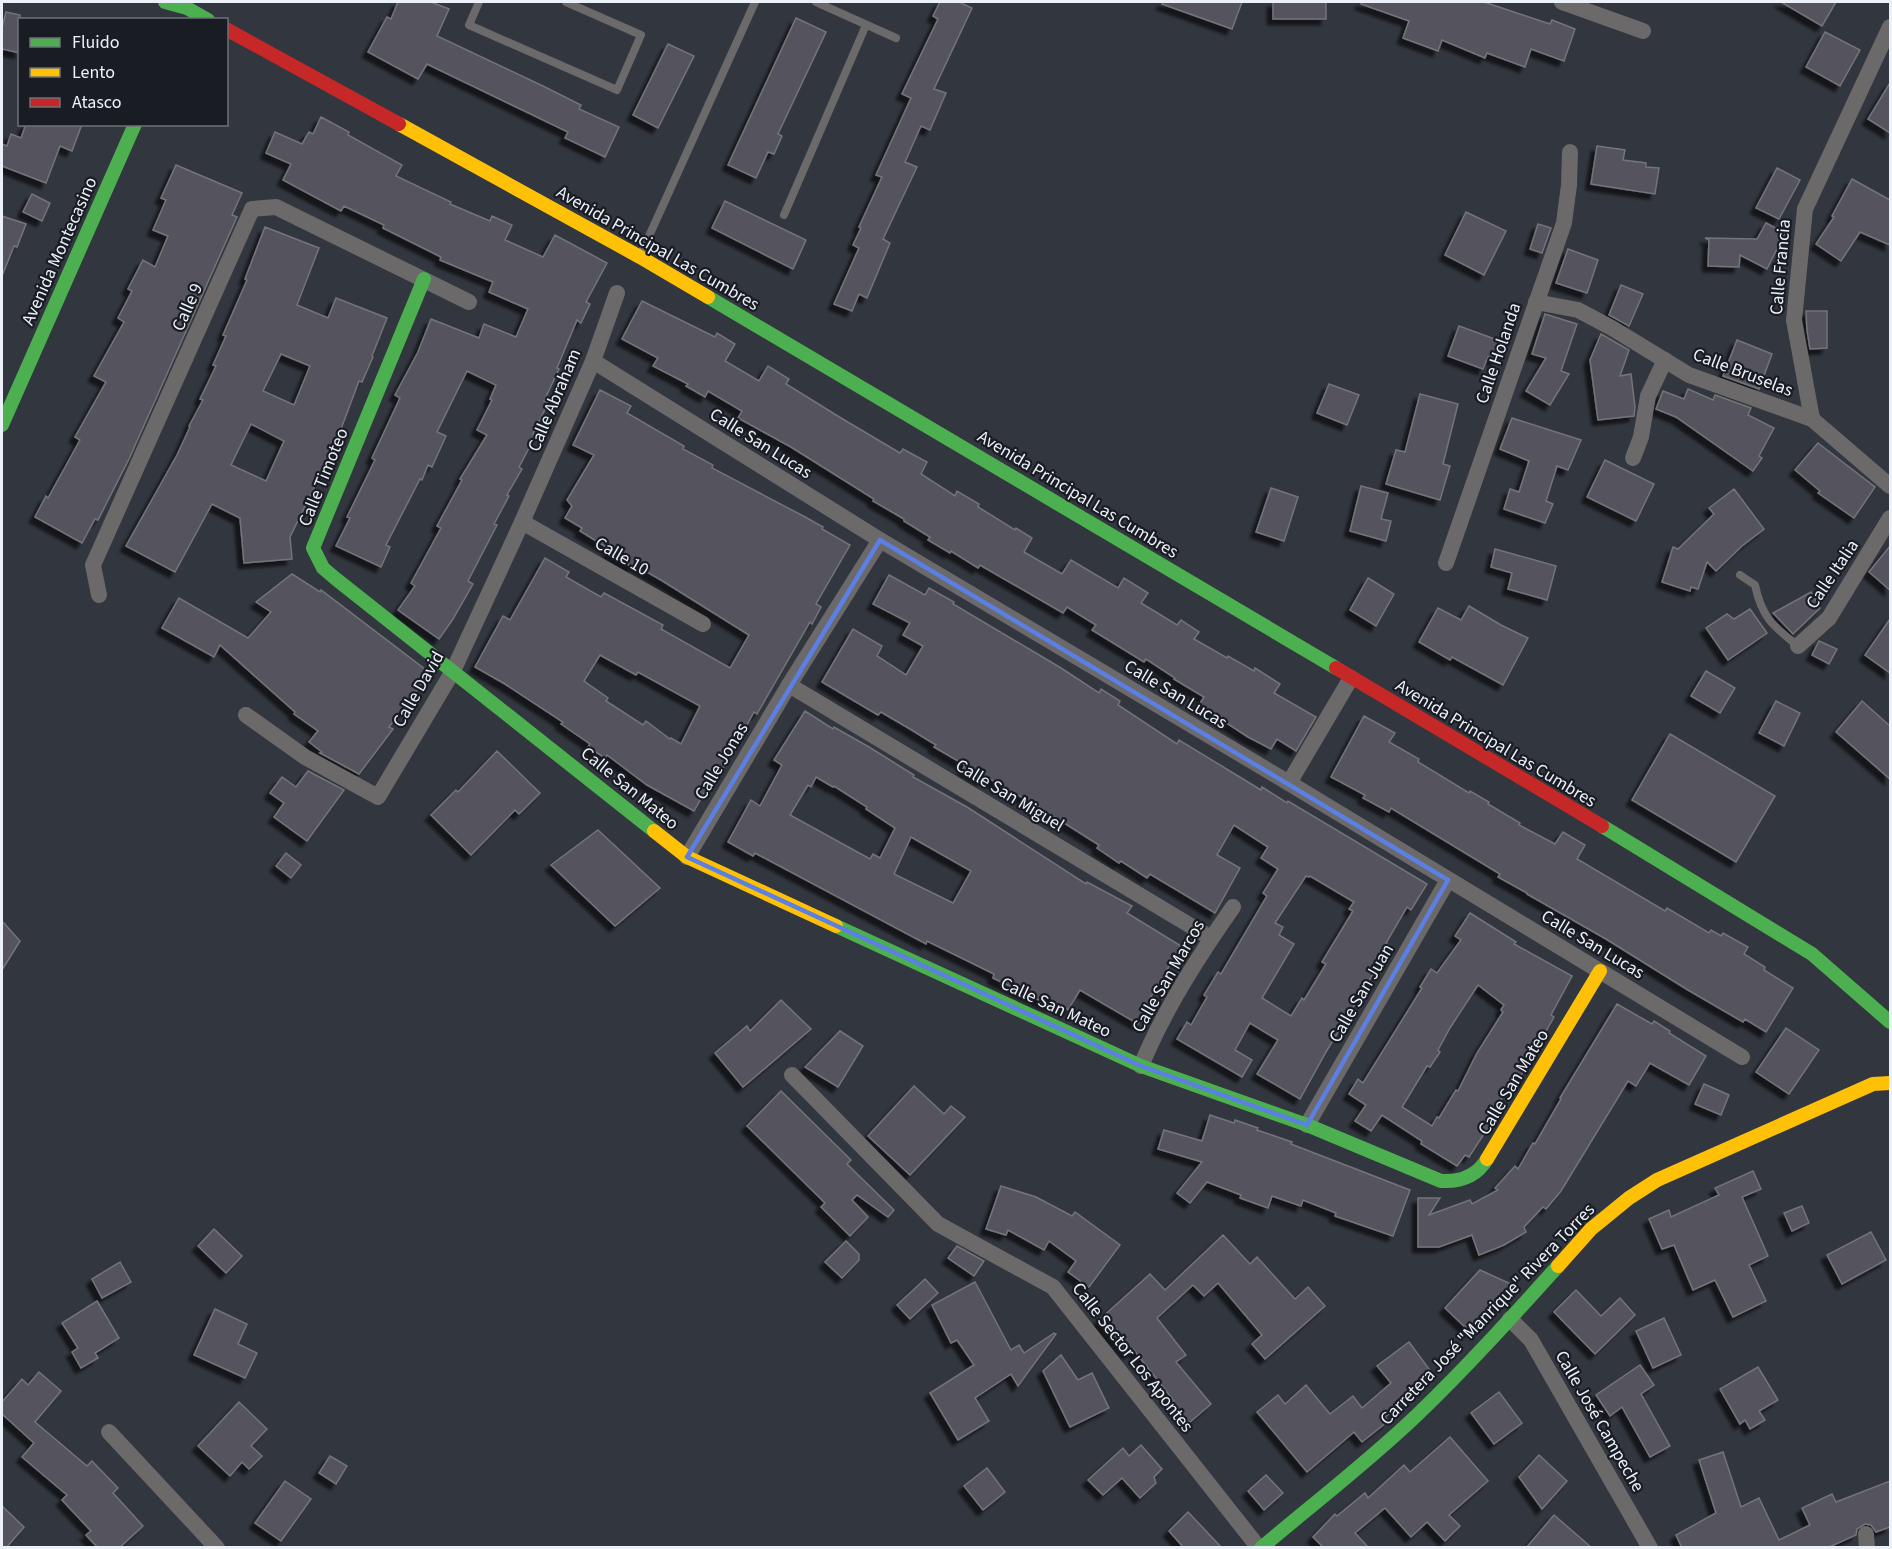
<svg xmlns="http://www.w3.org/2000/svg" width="1892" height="1549" font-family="'Source Sans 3',sans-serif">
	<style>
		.building { fill: #54535d; stroke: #73747a; stroke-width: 1.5; fill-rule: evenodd; filter: url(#shadow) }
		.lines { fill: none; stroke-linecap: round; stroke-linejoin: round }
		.lane { stroke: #6b6969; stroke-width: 8 }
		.street { stroke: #6b6969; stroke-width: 16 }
		.fast { stroke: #4caf50; stroke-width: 14 }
		.slow { stroke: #ffc107; stroke-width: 14 }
		.jam { stroke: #c62828; stroke-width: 14 }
		.marked { fill: none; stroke: #5b7fe2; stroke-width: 4.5; stroke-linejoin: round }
		.labels { text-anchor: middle; stroke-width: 4.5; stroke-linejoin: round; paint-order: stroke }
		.street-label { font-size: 18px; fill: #ebf0f9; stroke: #191c22 }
	</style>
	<defs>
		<filter id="shadow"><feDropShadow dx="-5.5" dy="5.5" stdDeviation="1.5" flood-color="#0009"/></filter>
	</defs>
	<rect width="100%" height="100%" fill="#32363e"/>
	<g class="building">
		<path d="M398 2H431L449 9 437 36 543 86 581 105 579 109 619 127 605 157 565 138 568 132 427 64 418 79 368 52 387 17 391 19Z"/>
		<path d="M940 2H959L972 8 934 89 946 93 930 130 921 126 905 162 917 167 883 239 890 243 867 298 859 294 852 311 834 304 859 248 853 245 861 228 859 227 882 177 876 175 911 98 902 94 938 19 933 16Z"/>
		<path d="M1163 2H1242L1232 29 1162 4Z"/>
		<rect x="1273" y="2" width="53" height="17"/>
		<path d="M1361 2H1484L1550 24 1552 20 1575 29 1564 61 1531 49 1525 67 1487 53 1485 58 1442 40 1438 51 1403 38 1409 21 1361 4Z"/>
		<path d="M1781 2H1836L1822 26Z"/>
		<path d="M6 12 20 15V53L2 49V28Z"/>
		<path d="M796 18 826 32 778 134 782 136 774 154 768 152 756 178 728 165Z"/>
		<path d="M1825 32 1860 50 1840 86 1806 67Z"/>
		<path d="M668 44 694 56 658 128 633 115Z"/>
		<path d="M1890 83V133L1868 119Z"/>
		<path d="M321 117 349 132 348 135 402 165 396 176 451 202 450 204 490 221 492 216 512 225 505 240 543 257 555 235 607 263 586 302 590 304 581 323 577 320 557 368 559 369 544 401 548 403 533 434 536 435 519 467 522 469 507 495 509 496 494 524 497 525 468 581 473 584 453 619 439 639 398 610 415 586 411 583 441 528 437 526 462 480 460 479 487 435 477 430 492 400 490 399 496 385 467 371 437 432 446 436 432 467 428 465 422 480 420 479 386 545 390 547 381 567 336 546 350 518 347 517 375 460 372 458 400 398 395 395 418 352 431 319 479 338 484 324 516 337 528 309 489 292 493 282 440 260 441 257 383 228 384 225 344 206 341 211 283 180 291 164 266 153 275 132 302 144 309 132 313 134Z"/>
		<path d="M26 124H82L72 151 60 146 46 183 2 166V144L7 146 11 134 21 138Z"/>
		<path d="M1597 146 1625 150 1623 160 1646 163V167L1659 168 1655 194 1591 184Z"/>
		<path d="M176 165 242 193 232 215 237 217 129 459 98 520 95 519 82 543 35 517 46 496 48 498 80 440 75 437 106 382 94 376 124 322 118 318 132 291 128 289 143 260 155 267 168 236 153 230 166 200 161 198Z"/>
		<path d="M1777 168 1800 180 1779 219 1756 208Z"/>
		<path d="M1852 179 1890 200V245L1860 232 1841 261 1816 244 1834 217 1832 216Z"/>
		<path d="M32 194 50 203 42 221 23 212Z"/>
		<path d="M725 201 806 240 793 269 712 228Z"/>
		<path d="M1466 212 1506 231 1484 275 1445 255Z"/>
		<path d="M2 216 26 224 17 247 14 246 2 276Z"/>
		<path d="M1766 223 1785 233 1767 269 1740 255 1739 267 1708 266 1709 240 1705 238 1757 239Z"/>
		<path d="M1538 224 1551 228 1542 253 1530 249Z"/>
		<path d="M265 227 319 248 297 305 328 318 336 298 387 318 372 356 373 357 362 382 359 381 335 445 290 537 292 559 244 563 240 518 212 504 175 572 126 546 177 455 190 427 189 426 203 400 200 399 216 366 213 365 226 336 223 335 247 280 245 279ZM281 354 310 366 294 405 263 391ZM251 424 284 441 266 481 231 465Z"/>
		<path d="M1568 249 1598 260 1587 293 1556 283Z"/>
		<path d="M1621 285 1643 294 1629 326 1609 315Z"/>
		<path d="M642 301 715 337 717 333 735 344 725 361 759 381 768 366 789 379 786 384 841 418 900 453 903 449 927 462 921 474 955 496 957 491 979 504 978 507 1015 530 1016 528 1032 538 1024 552 1062 574 1071 560 1118 588 1124 578 1148 593 1141 603 1177 625 1181 620 1199 632 1194 639 1227 658 1228 656 1254 671 1255 668 1280 684 1274 693 1316 717 1296 751 1277 739 1271 749 1248 737 1199 705 1204 697 1174 679 1175 678 1146 659 1144 662 1092 630 1096 625 1067 607 1063 613 980 565 978 568 951 551 950 553 928 540 930 537 904 521V519L873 501 874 499 791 447 738 418 742 411 708 391 705 397 686 386 688 384 653 366 658 358 622 339Z"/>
		<path d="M1806 311H1827V348L1810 349 1807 330Z"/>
		<path d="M1545 314 1577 324 1561 371 1569 374 1550 405 1526 391 1546 358 1532 354Z"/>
		<path d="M1459 326 1503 342 1496 360 1488 357 1483 369 1448 356Z"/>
		<path d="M1601 334 1629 350 1620 376 1631 374 1635 407 1634 416 1598 420 1590 360Z"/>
		<path d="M1737 340 1772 354 1759 389 1723 376Z"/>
		<path d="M1329 384 1359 395 1347 425 1317 413Z"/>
		<path d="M1688 389 1713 400 1715 395 1751 408 1748 415 1774 428 1759 456 1762 458 1753 471 1676 417 1656 409 1663 391 1684 399Z"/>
		<path d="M600 390 631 406 627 413 684 446 683 449 713 465 712 468 807 518 823 527 822 529 850 545 816 604 821 607 812 624 810 622 757 714 754 712 711 790 707 788 694 811 647 785 607 755 605 758 588 747 590 744 561 724 563 722 505 684 475 667 503 616 510 620 545 558 569 572 566 577 601 597 604 593 628 606 663 625 661 629 730 668 749 635 661 580 633 564 632 567 609 553 611 550 580 531 582 528 565 518 572 506 567 500 594 455 573 445ZM600 655 636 675 638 672 700 706 681 744 671 738 670 739 646 721 643 725 606 701 608 698 584 681Z"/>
		<path d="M1420 394 1458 404 1443 464 1450 466 1440 500 1386 484 1396 450 1405 452Z"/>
		<path d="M1512 418 1581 440 1568 470 1557 466 1546 501 1553 504 1545 523 1504 509 1510 489 1519 492 1529 461 1500 449Z"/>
		<path d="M1818 443 1875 487 1854 518 1818 493 1820 491 1795 470Z"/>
		<path d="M1605 460 1654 484 1636 521 1587 497Z"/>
		<path d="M1361 486 1388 493 1381 519 1391 521 1386 541 1350 531Z"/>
		<path d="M1271 488 1298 497 1284 541 1256 532Z"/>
		<path d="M1734 489 1764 529 1742 546 1716 571 1707 562 1698 589 1691 587 1690 591 1662 582 1673 547 1678 549 1714 514 1709 508Z"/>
		<path d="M1890 546V590L1869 572Z"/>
		<path d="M1495 549 1556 566 1547 600 1508 589 1512 573 1491 567Z"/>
		<path d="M292 574 320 592 321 590 430 673 389 727 393 729 359 774 320 753 322 752 309 742 318 731 294 714 295 712 220 645 214 657 162 628 179 598 248 638 271 612 256 602Z"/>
		<path d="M889 575 925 595 929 588 954 602 953 604 1061 668 1099 693 1101 689 1120 701 1118 705 1177 744 1179 740 1261 790 1262 787 1287 803 1288 801 1427 884 1411 910 1407 907 1386 943 1390 946 1326 1052 1300 1099 1257 1074 1278 1040 1250 1023 1235 1050 1252 1060 1242 1077 1177 1039 1187 1022 1191 1025 1207 997 1204 995 1218 972 1221 974 1267 896 1263 893 1278 869 1261 858 1268 847 1234 825 1217 855 1240 868 1215 913 1150 874 1147 878 1121 861 1119 863 1097 848 1099 845 1042 809 985 776 983 780 963 769 965 765 934 747 936 745 910 729 881 712 878 715 822 682 853 629 882 646 877 656 906 675 923 646 903 635 910 623 873 604ZM1306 876 1309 877 1310 876 1354 902 1349 909 1353 911 1322 962 1326 964 1304 1000 1302 998 1291 1016 1262 998 1294 944 1279 935 1283 927 1275 923Z"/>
		<path d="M1368 578 1394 594 1376 626 1350 610Z"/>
		<path d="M1811 592 1820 608 1793 634 1773 613Z"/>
		<path d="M1469 606 1501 625 1528 638 1503 685 1452 657 1450 660 1419 642 1438 608 1461 620Z"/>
		<path d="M1750 609 1767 633 1728 660 1706 628 1727 614 1734 619Z"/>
		<path d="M1890 619V673L1865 655Z"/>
		<path d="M1819 641 1837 649 1829 664 1812 655Z"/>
		<path d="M1706 671 1735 688 1720 713 1691 696Z"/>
		<path d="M1776 701 1800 713 1784 746 1759 733Z"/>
		<path d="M1862 701 1890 726V779L1836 732Z"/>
		<path d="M805 711 833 729 834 727 869 747 914 775 913 777 967 807 1086 884 1087 882 1132 906 1127 913 1181 946 1149 1000 1151 1002 1138 1024 1080 990 1068 1010 1054 1001 1051 1006 993 978 994 974 927 941 926 944 755 853 753 856 728 842 751 800 760 806 782 765 774 760ZM816 777 833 787 834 786 867 807 866 809 895 828 880 858 873 854 870 859 790 815 808 785 811 787ZM911 837 971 871 953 903 894 874Z"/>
		<path d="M1364 716 1395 733 1389 742 1419 759 1418 762 1469 793 1470 791 1489 802 1488 804 1520 823 1519 825 1555 844 1563 832 1585 845 1577 859 1665 911 1667 908 1709 933 1711 930 1721 936 1723 933 1748 947 1744 954 1765 967 1764 970 1793 988 1766 1032 1745 1019 1743 1022 1688 990 1606 939 1527 894V893L1498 877 1500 874 1391 808 1389 812 1363 798 1365 795 1331 777Z"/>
		<path d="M1670 734 1775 796 1736 862 1632 800Z"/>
		<path d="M497 751 540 793 519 814 515 810 471 855 431 815 456 790 458 792Z"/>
		<path d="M308 771 344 790 307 841 274 817 284 803 270 793 282 777 296 787Z"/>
		<path d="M598 830 660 888 615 926 551 865Z"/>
		<path d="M286 853 301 865 291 878 276 866Z"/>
		<path d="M1470 913 1516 942 1514 944 1572 976 1551 1015 1554 1017 1519 1079 1515 1076 1494 1112 1497 1114 1469 1157 1465 1155 1457 1166 1421 1144 1422 1141 1382 1115 1371 1131 1355 1121 1366 1105 1349 1094 1358 1079 1363 1083 1422 988 1420 987 1431 969 1437 973 1461 940 1455 936ZM1478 985 1504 1005 1501 1010 1503 1012 1477 1053 1458 1091 1456 1090 1439 1118 1437 1117 1432 1126 1402 1107 1427 1066 1430 1067 1440 1052 1438 1050 1450 1028Z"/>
		<path d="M2 921 20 941 2 970Z"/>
		<path d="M781 1000 811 1029 743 1087 715 1053 747 1026 750 1031Z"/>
		<path d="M1617 1004 1652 1024 1654 1021 1670 1031 1669 1033 1706 1056 1689 1085 1650 1063 1636 1086 1628 1081 1561 1191 1546 1209 1543 1207 1524 1227 1526 1232 1504 1245 1479 1255 1472 1235 1439 1247H1418V1198H1440L1429 1215 1470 1200 1472 1204 1498 1190 1495 1188 1515 1166 1518 1169 1533 1143 1535 1144 1561 1099 1560 1098Z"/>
		<path d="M1786 1028 1819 1050 1789 1094 1756 1072Z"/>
		<path d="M840 1031 863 1046 838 1087 805 1067Z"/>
		<path d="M1704 1084 1729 1095 1721 1115 1695 1104Z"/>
		<path d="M914 1086 944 1114 951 1106 965 1117 910 1175 868 1136Z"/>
		<path d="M781 1091 851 1160 847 1164 894 1210 888 1217 857 1195 852 1200 868 1217 850 1236 821 1207 825 1203 747 1126Z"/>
		<path d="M1210 1115 1234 1123 1235 1120 1258 1128 1257 1130 1292 1142 1291 1144 1410 1190 1393 1236 1335 1216 1336 1213 1303 1200 1301 1206 1272 1196 1268 1208 1240 1198 1241 1195 1207 1182 1190 1203 1177 1193 1202 1162 1158 1149 1164 1130 1202 1141Z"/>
		<path d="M1753 1171 1761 1189 1742 1197 1768 1256 1749 1265 1766 1301 1733 1317 1715 1280 1693 1290 1674 1245 1662 1249 1649 1219 1669 1210 1671 1217 1719 1195 1715 1188Z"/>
		<path d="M1001 1186 1036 1197 1072 1216 1075 1212 1120 1245 1089 1287 1068 1272 1076 1261 1049 1241 1044 1250 1008 1230 1006 1235 986 1229Z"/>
		<path d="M1802 1206 1809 1223 1792 1231 1784 1213Z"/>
		<path d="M214 1229 242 1256 226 1273 198 1246Z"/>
		<path d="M1871 1232 1886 1260 1842 1284 1827 1255Z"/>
		<path d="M1223 1235 1250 1264 1257 1257 1295 1299 1308 1287 1325 1306 1265 1359 1252 1344 1262 1335 1218 1283 1204 1296 1193 1285 1157 1318 1186 1355 1176 1362 1211 1404 1189 1423 1172 1402 1174 1401 1133 1349 1128 1354 1098 1321 1150 1274 1165 1290Z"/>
		<path d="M846 1241 859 1254V1260L842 1278 825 1262Z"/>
		<path d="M957 1246 984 1261 974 1276 948 1258Z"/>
		<path d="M120 1262 131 1282 102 1298 92 1279Z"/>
		<path d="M1480 1270 1511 1284 1503 1301 1499 1299 1469 1331 1445 1308Z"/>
		<path d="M925 1279 938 1293 910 1319 897 1305Z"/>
		<path d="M975 1282 1011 1350 1019 1345 1024 1353 1054 1333 1056 1334 1018 1386 1011 1374 975 1398 989 1421 958 1440 930 1393 974 1365 957 1340 951 1343 932 1305Z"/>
		<path d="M1576 1290 1601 1316 1620 1298 1635 1315 1595 1354 1554 1312Z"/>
		<path d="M97 1301 119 1338 95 1353 98 1358 81 1368 72 1352 78 1348 62 1323Z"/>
		<path d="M215 1309 247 1324 238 1344 257 1353 245 1378 194 1355Z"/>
		<path d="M1664 1318 1681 1355 1653 1368 1636 1331Z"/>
		<path d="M1409 1342 1432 1373 1414 1387 1418 1392 1385 1417 1388 1421 1362 1442 1354 1432 1307 1472 1257 1412 1278 1395 1285 1404 1306 1385 1330 1414 1353 1396 1362 1408 1391 1383 1377 1366Z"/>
		<path d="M1061 1355 1078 1380 1092 1373 1109 1408 1070 1427 1043 1371Z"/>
		<path d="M1640 1365 1654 1385 1641 1394 1670 1446 1650 1457 1622 1407 1610 1416 1596 1395Z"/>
		<path d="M1758 1367 1778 1400 1759 1411 1765 1420 1750 1429 1745 1420 1740 1424 1720 1389Z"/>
		<path d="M39 1372 61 1391 35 1422 87 1466 92 1461 118 1488 113 1493 143 1526 119 1548H98L86 1535 91 1531 62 1500 67 1495 22 1457 34 1443 2 1414V1402L22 1379 28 1385Z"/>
		<path d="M1499 1392 1522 1423 1494 1444 1471 1413Z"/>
		<path d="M239 1402 267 1429 251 1446 262 1456 249 1469 242 1462 230 1476 198 1446Z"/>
		<path d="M1450 1437 1488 1481 1449 1515 1460 1526 1445 1541 1427 1522 1411 1537 1385 1508 1355 1533 1369 1548H1324L1313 1537 1335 1514 1337 1516 1365 1493 1368 1498 1404 1465 1410 1472Z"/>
		<path d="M1141 1445 1162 1469 1154 1477 1156 1483 1140 1498 1122 1478 1103 1495 1088 1480 1123 1448 1129 1456Z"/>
		<path d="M1723 1452 1741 1507 1759 1498 1779 1540 1810 1525 1802 1508 1832 1494 1836 1502 1890 1481V1527L1876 1532 1871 1525 1865 1524 1857 1529 1856 1535 1827 1548H1682L1676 1535 1716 1513 1699 1460Z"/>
		<path d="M1539 1455 1567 1481 1542 1509 1519 1477Z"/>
		<path d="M330 1456 347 1466 336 1484 319 1473Z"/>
		<path d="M987 1468 1005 1492 983 1510 964 1486Z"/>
		<path d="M1266 1475 1283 1493 1264 1510 1248 1491Z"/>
		<path d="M285 1481 311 1499 281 1541 255 1523Z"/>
		<path d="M2 1506 24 1527 6 1548H2Z"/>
		<path d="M1188 1512 1222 1548H1184L1169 1531Z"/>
		<path d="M1554 1515 1592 1548H1526Z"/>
	</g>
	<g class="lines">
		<g class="lane">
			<path d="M479 2 469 25 617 90 641 35 566 2"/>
			<path d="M816 2 896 38"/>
			<path d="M784 215 866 25"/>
			<path d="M640 256 755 2"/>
			<path d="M1740 575 1755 585C1762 618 1773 626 1798 646"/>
		</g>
		<g class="street">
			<path d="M1562 2 1643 31"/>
			<path d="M1536 302 1578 310 1612 328 1689 375 1812 419 1890 486"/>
			<path d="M593 361 880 540 1289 783 1742 1057"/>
			<path d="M1812 419 1794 320 1805 209 1890 27"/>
			<path d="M1633 458 1641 437 1648 396 1665 360"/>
			<path d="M522 522 703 624"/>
			<path d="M1446 563 1564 223 1569 185 1570 152"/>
			<path d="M99 595 93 565 252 209 276 207 469 302"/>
			<path d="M1798 646 1829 618 1890 518"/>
			<path d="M789 685 1211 938"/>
			<path d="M246 715 305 757 378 797 453 671 522 522 593 361 617 293"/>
			<path d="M1289 783 1351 678"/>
			<path d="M687 857 789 685 880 540"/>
			<path d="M1141 1066C1164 1010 1198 957 1233 907"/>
			<path d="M792 1075 938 1224 1053 1287 1259 1548"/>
			<path d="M1307 1125 1448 880"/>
			<path d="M1510 1319 1531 1340 1650 1548"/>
			<path d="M109 1432 217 1548"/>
			<path d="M1866 1534 1867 1548"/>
		</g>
		<g class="fast">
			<path d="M165 2 187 8 208 20"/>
			<path d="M424 279 313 548 323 568 336 579 654 831"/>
			<path d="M708 297 1336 668"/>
			<path d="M2 425 135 124"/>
			<path d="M1602 826 1812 954 1890 1022"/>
			<path d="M836 926 1141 1066 1307 1125 1441 1181C1460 1182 1477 1176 1487 1159"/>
			<path d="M1261 1548C1313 1504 1368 1462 1417 1415 1466 1368 1512 1317 1558 1266"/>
		</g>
		<g class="slow">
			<path d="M399 124 640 257 708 297"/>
			<path d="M654 831 687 857 836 926"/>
			<path d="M1487 1159 1600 971"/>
			<path d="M1558 1266 1591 1229 1629 1198 1657 1180 1873 1084 1890 1083"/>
		</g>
		<g class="jam">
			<path d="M226 29 399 124"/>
			<path d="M1336 668 1602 826"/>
		</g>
	</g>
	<path class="marked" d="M880 540 1448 880 1307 1125 1141 1066 687 857Z"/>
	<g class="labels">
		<g class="street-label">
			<text transform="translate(658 248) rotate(30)" y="6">Avenida Principal Las Cumbres</text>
			<text transform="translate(59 251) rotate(-66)" y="6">Avenida Montecasino</text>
			<text transform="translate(1780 267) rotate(-85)" y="6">Calle Francia</text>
			<text transform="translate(187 307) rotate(-66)" y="6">Calle 9</text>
			<text transform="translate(1498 353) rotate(-71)" y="6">Calle Holanda</text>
			<text transform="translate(1743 372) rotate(21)" y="6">Calle Bruselas</text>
			<text transform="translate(554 400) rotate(-67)" y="6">Calle Abraham</text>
			<text transform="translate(761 443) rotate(32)" y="6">Calle San Lucas</text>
			<text transform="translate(323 477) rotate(-68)" y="6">Calle Timoteo</text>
			<text transform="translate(1078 494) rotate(31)" y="6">Avenida Principal Las Cumbres</text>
			<text transform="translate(622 556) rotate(30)" y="6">Calle 10</text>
			<text transform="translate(1832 574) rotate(-56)" y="6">Calle Italia</text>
			<text transform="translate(418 689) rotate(-60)" y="6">Calle David</text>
			<text transform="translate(1176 694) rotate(31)" y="6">Calle San Lucas</text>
			<text transform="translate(1496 743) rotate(31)" y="6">Avenida Principal Las Cumbres</text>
			<text transform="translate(721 761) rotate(-59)" y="6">Calle Jonas</text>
			<text transform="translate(630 788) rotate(39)" y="6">Calle San Mateo</text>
			<text transform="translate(1010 795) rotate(31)" y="6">Calle San Miguel</text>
			<text transform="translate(1593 944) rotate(31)" y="6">Calle San Lucas</text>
			<text transform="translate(1168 976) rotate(-60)" y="6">Calle San Marcos</text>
			<text transform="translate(1361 993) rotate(-60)" y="6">Calle San Juan</text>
			<text transform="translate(1056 1007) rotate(25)" y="6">Calle San Mateo</text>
			<text transform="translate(1513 1082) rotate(-59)" y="6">Calle San Mateo</text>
			<text transform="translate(1487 1314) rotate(-46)" y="6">Carretera José "Manrique" Rivera Torres</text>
			<text transform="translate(1133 1357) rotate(52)" y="6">Calle Sector Los Apontes</text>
			<text transform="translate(1600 1421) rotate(60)" y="6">Calle José Campeche</text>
		</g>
	</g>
	<rect width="1892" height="1549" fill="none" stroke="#ebf0f9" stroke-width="6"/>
	<rect x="18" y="18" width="210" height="108" fill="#191c22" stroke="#6d7178" stroke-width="1.5"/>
	<rect x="30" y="38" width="30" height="9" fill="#4caf50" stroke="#6d7178" stroke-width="1.5"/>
	<text x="72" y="48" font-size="18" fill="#ebf0f9">Fluido</text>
	<rect x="30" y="68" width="30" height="9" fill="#ffc107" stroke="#6d7178" stroke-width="1.5"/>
	<text x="72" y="78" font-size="18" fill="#ebf0f9">Lento</text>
	<rect x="30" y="98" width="30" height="9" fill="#c62828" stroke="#6d7178" stroke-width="1.5"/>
	<text x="72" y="108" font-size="18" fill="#ebf0f9">Atasco</text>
</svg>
